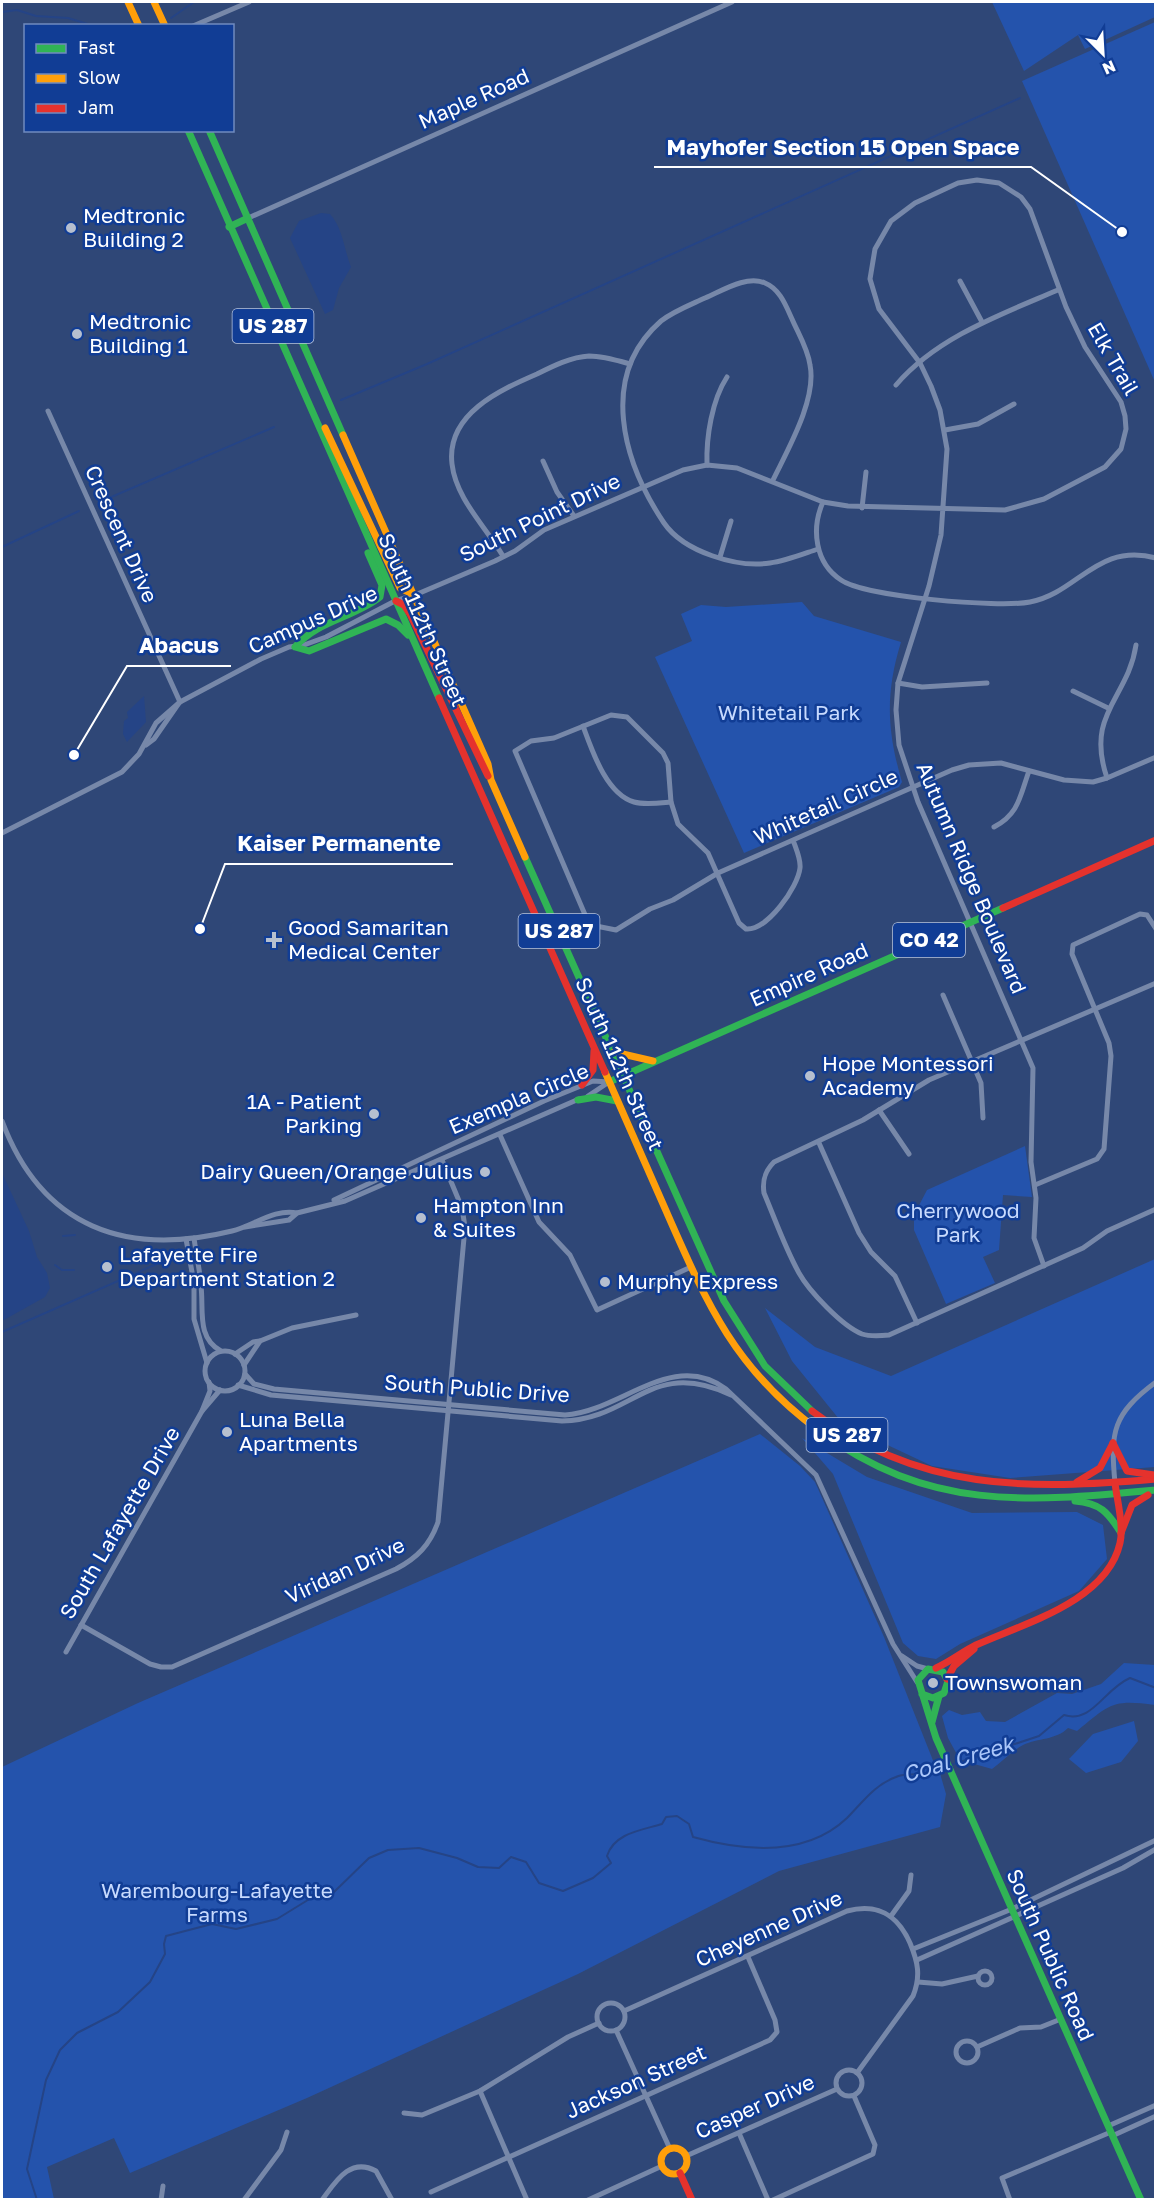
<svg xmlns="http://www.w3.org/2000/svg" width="1157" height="2201" font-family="'Golos Text',sans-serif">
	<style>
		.green { fill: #2453ac }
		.water { fill: #254486 }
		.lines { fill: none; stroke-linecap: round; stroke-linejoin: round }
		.stream { stroke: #254486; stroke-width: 2 }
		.street { stroke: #7788a9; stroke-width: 5 }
		.fast { stroke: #30b455; stroke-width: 7 }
		.slow { stroke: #ff9f0a; stroke-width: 7 }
		.jam { stroke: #e5322d; stroke-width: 7 }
		.poi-dot { fill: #b6bfcf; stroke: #113d95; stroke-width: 2 }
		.labels { text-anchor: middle; stroke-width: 5; stroke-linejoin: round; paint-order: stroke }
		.shield { fill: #113d95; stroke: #b8c5df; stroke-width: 1.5 }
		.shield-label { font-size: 20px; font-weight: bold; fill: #fff }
		.street-label { font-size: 21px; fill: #fff; stroke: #113d95 }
		.poi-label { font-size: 21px; fill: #fff; stroke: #113d95; text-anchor: start }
		.park-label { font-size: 21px; fill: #c7dafe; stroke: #113d95 }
		.water-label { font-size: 22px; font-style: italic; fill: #abc7fa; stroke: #113d95 }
		.leader { fill: none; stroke: #fff; stroke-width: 2 }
		.callout-dot { fill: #fff; stroke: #113d95; stroke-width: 2 }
		.callout-label { font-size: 22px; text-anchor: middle; font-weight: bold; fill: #fff; stroke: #113d95; stroke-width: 5; stroke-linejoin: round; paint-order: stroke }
	</style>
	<rect width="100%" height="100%" fill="#2f4777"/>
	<g class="green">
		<path d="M992 2H1155V17L1085 49 1078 35 1024 71Z"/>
		<path d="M1155 22V382L1022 81Z"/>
		<path d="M802 602 814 616 901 642C885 694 887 731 902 782L899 787 744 853 655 657 692 641 681 614 701 605 726 607Z"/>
		<path d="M1025 1146 1032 1197 1003 1195 999 1250 983 1257 995 1283 946 1304 914 1230V1215L927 1190Z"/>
		<path d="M1155 1259V1467L1010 1478 932 1466 843 1424 792 1361 765 1308 815 1347 891 1376Z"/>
		<path d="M760 1434 800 1466 815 1482 884 1637 934 1763H937L946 1794 940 1827 779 1871 578 1974 307 2098 130 2173 114 2138 47 2167 54 2199H2V1767L138 1703Z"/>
		<path d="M802 1438 867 1477 972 1513 1077 1512 1103 1525 1107 1559 1079 1591 960 1644 936 1659 918 1656 903 1643 833 1474Z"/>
		<path d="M1124 1663 1155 1665V1705C1112 1699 1110 1704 1077 1731L1068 1728C1056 1740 1038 1738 1023 1745 1012 1751 1002 1762 992 1769L960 1760 948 1738 942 1716 949 1710 962 1715 980 1712 986 1721 1005 1722 1057 1693 1072 1694 1101 1684Z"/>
		<path d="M1134 1721 1138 1741 1121 1762 1086 1773 1069 1759 1093 1734Z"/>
	</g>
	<g class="water">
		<path d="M321 213 330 214C343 228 344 250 351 267L339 288 333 310 325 314 290 238 299 221Z"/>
		<path d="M144 696 146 722 127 742 123 734 124 721 128 718 127 712Z"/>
		<path d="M2 1173 29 1231 37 1257 47 1273 50 1288 45 1297 2 1321Z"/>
	</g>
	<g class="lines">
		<g class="stream">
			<path d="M2 12 17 10 36 16 68 18 94 26"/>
			<path d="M171 18 194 2"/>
			<path d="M341 400 427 364 1020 98"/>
			<path d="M102 501 274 427"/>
			<path d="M2 547 79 511"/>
			<path d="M63 1236 75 1235"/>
			<path d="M55 1265 62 1270H74"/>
			<path d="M2 1332 168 1259"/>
			<path d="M951 1765 1039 1736 1064 1715C1092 1724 1104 1689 1130 1678L1156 1688"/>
			<path d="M37 2200 27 2169 46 2080 60 2050 77 2033 118 2012 150 1982 165 1954 164 1944 166 1936 212 1924 236 1929 277 1919 316 1895 334 1892 369 1858 388 1850 419 1848 457 1858 478 1867 499 1868 511 1857 526 1862 539 1883 563 1891 593 1878 611 1863 607 1856C614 1833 642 1830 662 1824L666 1817 677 1816 689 1824 693 1837C743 1851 805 1858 847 1818 862 1803 874 1785 896 1777 902 1774 911 1775 919 1774 928 1773 937 1769 945 1767"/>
		</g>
		<g class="street">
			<path d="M193 26 249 2"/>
			<path d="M246 219 732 2"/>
			<path d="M960 281 982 322"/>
			<path d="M896 385C937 337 1002 314 1058 290"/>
			<path d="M48 411 180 702"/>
			<path d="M945 430 978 424 1014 404"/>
			<path d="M543 461 557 492 574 516"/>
			<path d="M707 465C706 437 712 400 727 377"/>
			<path d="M773 480C788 449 817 399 810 365 808 349 798 333 792 319 786 306 780 289 765 283 746 275 722 291 705 298 690 305 674 311 661 321 598 376 623 462 664 523 684 552 737 568 770 563 786 561 803 554 818 549"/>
			<path d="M823 502C811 529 815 563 841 580 865 597 999 608 1030 602 1078 593 1097 542 1156 558"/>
			<path d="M862 508 866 472"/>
			<path d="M503 556C486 527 456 499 452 464 446 414 500 390 537 374 553 366 571 357 589 356 603 356 616 360 630 364"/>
			<path d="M720 557 731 521"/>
			<path d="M898 683 922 687 987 683"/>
			<path d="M1073 691 1108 708"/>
			<path d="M583 726C592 750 606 794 634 802 645 805 659 803 671 802"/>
			<path d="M146 745 154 739 179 703"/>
			<path d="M1107 778C1085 713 1128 699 1136 645"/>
			<path d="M994 827C1019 814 1020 796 1029 771"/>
			<path d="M2 833 122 772 139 754 156 723 180 702 261 659 289 647 304 645 326 637 395 601 415 595 495 561 515 551 544 530 683 470 707 465 737 468 823 502 848 506 1005 510 1044 499 1105 467 1121 449 1126 429 1125 416 1121 402 1085 347 1066 307 1030 209 1021 197 999 183 977 180 958 183 915 203 891 221 875 249 870 279 879 309 920 363 931 386 940 410 947 449 941 535 929 586 898 683 896 710 899 745 918 802 1033 1068 1031 1162 1036 1198 1034 1238 1044 1266"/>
			<path d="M793 840C796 849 801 859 800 868 798 887 767 931 746 929L739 923 708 853 678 824 671 802 668 763 663 753 627 717 611 715 554 738 531 741 515 751 586 917 596 926 616 930 650 909 673 900 718 873 952 770 969 765 1001 763 1064 780 1093 782 1107 778 1156 757"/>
			<path d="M1156 983 929 1080 863 1120 774 1162C765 1171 762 1180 764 1193 775 1219 785 1248 799 1273 809 1291 842 1326 862 1334 871 1337 880 1336 889 1335L1083 1248 1107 1231 1156 1209"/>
			<path d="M943 995 981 1083 983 1118"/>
			<path d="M588 1096 609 1082"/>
			<path d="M879 1110 909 1154"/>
			<path d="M2 1121C42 1228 126 1257 232 1231 253 1226 275 1208 297 1213"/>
			<path d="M500 1135 539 1222 570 1255 597 1310 691 1267"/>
			<path d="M819 1143 859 1233 871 1252 895 1276 917 1323"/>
			<path d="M1035 1185 1097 1159 1104 1149 1111 1056 1109 1043 1072 954 1073 945 1140 914 1147 915 1156 929"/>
			<path d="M334 1200 544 1101 593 1081 609 1082"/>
			<path d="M245 1227 289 1220 297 1213 345 1201 579 1099"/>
			<path d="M194 1238C196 1254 200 1270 201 1286 204 1309 196 1338 221 1351"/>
			<path d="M186 1239 194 1283V1319L207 1363"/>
			<path d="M260 1341 292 1328 356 1315"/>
			<circle cx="225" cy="1371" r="20"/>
			<path d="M235 1354 253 1342 260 1341 244 1365"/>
			<path d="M245 1374 254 1384 274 1389 565 1415C620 1412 672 1349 726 1389L816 1475 893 1644 917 1682"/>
			<path d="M238 1385 271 1395 562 1421C633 1420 650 1357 731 1395"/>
			<path d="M202 1411 220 1390"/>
			<path d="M1115 1483C1110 1431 1113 1414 1156 1382"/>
			<path d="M81 1625 150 1664 161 1667H172L396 1569C417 1558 430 1545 438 1522L465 1227 462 1208 442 1160"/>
			<path d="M66 1652 202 1411 210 1391 209 1382"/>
			<path d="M902 1656 917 1666 928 1669"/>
			<path d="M891 1916 909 1891 911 1875"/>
			<path d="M913 1949 1012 1909 1156 1840"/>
			<path d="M917 1960 1123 1868 1156 1849"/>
			<circle cx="985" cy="1978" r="7"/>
			<path d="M918 1982 942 1984 978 1976"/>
			<circle cx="611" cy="2017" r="14"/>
			<path d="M624 2011 847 1911C877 1903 897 1914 910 1943 918 1962 921 1976 913 1996L857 2073"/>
			<path d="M616 2030 670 2149"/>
			<circle cx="967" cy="2052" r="11"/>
			<path d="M977 2047 1020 2028 1041 2027 1061 2019"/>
			<circle cx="849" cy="2083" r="13"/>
			<path d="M480 2091 527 2200"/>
			<path d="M404 2113 422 2115 480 2091 568 2037 599 2023"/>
			<path d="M1108 2126 1156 2105"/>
			<path d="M739 2133 768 2200"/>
			<path d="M1112 2136 1156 2116"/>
			<path d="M686 2156 837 2089"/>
			<path d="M431 2192 770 2040 777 2032 775 2020 748 1957"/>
			<path d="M161 2200 163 2186"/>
			<path d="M244 2200 281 2150 287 2132"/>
			<path d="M322 2200C336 2181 350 2157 376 2171L392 2200"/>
			<path d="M588 2200 662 2166"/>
			<path d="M773 2200 873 2154 875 2145 854 2096"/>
			<path d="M1010 2200 1002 2178 1111 2132"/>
		</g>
		<g class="fast">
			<path d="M188 130 439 698"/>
			<path d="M209 130 343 435"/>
			<path d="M229 227 246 219"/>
			<path d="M368 553 382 585 380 597C353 618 317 621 295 647L309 651 386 619 398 625 408 635"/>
			<path d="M525 857 724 1301 765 1366 812 1411"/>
			<path d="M609 1082 1003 908"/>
			<path d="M578 1100 596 1097 617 1101"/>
			<path d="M818 1430C929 1512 1028 1502 1156 1490"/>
			<path d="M1075 1501C1100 1503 1108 1512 1121 1533"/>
			<path d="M922 1694 933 1698 944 1693 948 1681 943 1672 928 1669 918 1680 936 1738 1141 2200"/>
			<path d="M932 1722 939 1696"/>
		</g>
		<g class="slow">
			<path d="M128 2 139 26"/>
			<path d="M154 2 165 26"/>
			<path d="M325 428 400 588 415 595"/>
			<path d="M343 435 488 764 491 780 525 857"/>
			<path d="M614 1052 653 1061"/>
			<path d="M605 1072C626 1119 646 1166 667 1213 707 1304 735 1369 818 1430"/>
			<circle cx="674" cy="2161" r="13"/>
		</g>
		<g class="jam">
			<path d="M396 601 404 605 410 614 488 776"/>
			<path d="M439 698 605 1072"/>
			<path d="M1003 908 1156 840"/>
			<path d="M582 1085 593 1070 594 1051"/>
			<path d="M812 1411C918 1492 1030 1490 1156 1479"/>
			<path d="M1113 1443 1127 1471 1154 1475"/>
			<path d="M1077 1482 1100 1468 1113 1443"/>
			<path d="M1121 1533 1132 1505 1148 1495"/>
			<path d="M936 1668C950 1662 962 1652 976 1645 1025 1623 1107 1601 1120 1543 1124 1526 1117 1500 1115 1483"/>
			<path d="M947 1679 954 1666 974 1649"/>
			<path d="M680 2173 692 2200"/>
		</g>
	</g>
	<g class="poi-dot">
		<circle cx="71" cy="228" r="6"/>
		<circle cx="77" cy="334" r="6"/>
		<path d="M271 931h6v6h6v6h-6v6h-6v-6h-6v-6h6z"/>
		<circle cx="810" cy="1076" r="6"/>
		<circle cx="374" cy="1114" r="6"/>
		<circle cx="485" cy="1172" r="6"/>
		<circle cx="421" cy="1218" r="6"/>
		<circle cx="107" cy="1267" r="6"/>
		<circle cx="605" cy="1282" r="6"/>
		<circle cx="227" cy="1432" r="6"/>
		<circle cx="933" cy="1683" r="6"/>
	</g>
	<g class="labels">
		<g class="shield">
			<rect x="232.5" y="309" width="81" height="34" rx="4.5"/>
			<rect x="518.5" y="914" width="81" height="34" rx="4.5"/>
			<rect x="893" y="923" width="72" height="34" rx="4.5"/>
			<rect x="806.5" y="1418" width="81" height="34" rx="4.5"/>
		</g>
		<g class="shield-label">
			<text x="273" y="333">US 287</text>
			<text x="559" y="938">US 287</text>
			<text x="929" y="947">CO 42</text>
			<text x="847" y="1442">US 287</text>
		</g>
		<g class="street-label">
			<text transform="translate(474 99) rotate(-24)" y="7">Maple Road</text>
			<text transform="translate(1113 359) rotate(60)" y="7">Elk Trail</text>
			<text transform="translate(540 518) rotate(-26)" y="7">South Point Drive</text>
			<text transform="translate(121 534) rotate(66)" y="7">Crescent Drive</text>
			<text transform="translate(313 620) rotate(-24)" y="7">Campus Drive</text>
			<text transform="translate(422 620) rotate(66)" y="7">South 112th Street</text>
			<text transform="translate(826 807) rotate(-24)" y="7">Whitetail Circle</text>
			<text transform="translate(971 878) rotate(67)" y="7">Autumn Ridge Boulevard</text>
			<text transform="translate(809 975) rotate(-24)" y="7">Empire Road</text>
			<text transform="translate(619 1064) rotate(66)" y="7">South 112th Street</text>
			<text transform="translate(519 1099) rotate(-23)" y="7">Exempla Circle</text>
			<text transform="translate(477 1389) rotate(4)" y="7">South Public Drive</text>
			<text transform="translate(120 1523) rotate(-60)" y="7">South Lafayette Drive</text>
			<text transform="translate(345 1571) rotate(-25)" y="7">Viridan Drive</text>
			<text transform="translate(769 1929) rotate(-24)" y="7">Cheyenne Drive</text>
			<text transform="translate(1050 1955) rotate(66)" y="7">South Public Road</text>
			<text transform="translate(636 2082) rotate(-24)" y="7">Jackson Street</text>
			<text transform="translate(755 2107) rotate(-24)" y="7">Casper Drive</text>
		</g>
		<g class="poi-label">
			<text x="83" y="223">Medtronic<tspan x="83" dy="24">Building 2</tspan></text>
			<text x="89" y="329">Medtronic<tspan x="89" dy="24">Building 1</tspan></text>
			<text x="288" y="935">Good Samaritan<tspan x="288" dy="24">Medical Center</tspan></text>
			<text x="822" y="1071">Hope Montessori<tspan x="822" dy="24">Academy</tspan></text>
			<text x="362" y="1109" text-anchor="end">1A - Patient<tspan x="362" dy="24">Parking</tspan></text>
			<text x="473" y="1179" text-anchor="end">Dairy Queen/Orange Julius</text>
			<text x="433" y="1213">Hampton Inn<tspan x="433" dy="24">&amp; Suites</tspan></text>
			<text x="119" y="1262">Lafayette Fire<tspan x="119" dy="24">Department Station 2</tspan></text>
			<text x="617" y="1289">Murphy Express</text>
			<text x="239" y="1427">Luna Bella<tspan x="239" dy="24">Apartments</tspan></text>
			<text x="945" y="1690">Townswoman</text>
		</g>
		<g class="park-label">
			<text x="789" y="720">Whitetail Park</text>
			<text x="958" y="1218">Cherrywood<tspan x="958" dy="24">Park</tspan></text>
			<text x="217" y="1898">Warembourg-Lafayette<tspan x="217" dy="24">Farms</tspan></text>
		</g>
		<g class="water-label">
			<text transform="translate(958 1759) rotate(-16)" y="8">Coal Creek</text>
		</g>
	</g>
	<path class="leader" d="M1122 232L1031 167H654M74 755L127 666H231M200 929L225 864H453"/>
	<g class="callout-dot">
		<circle cx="1122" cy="232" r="6"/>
		<circle cx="74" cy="755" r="6"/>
		<circle cx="200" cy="929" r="6"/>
	</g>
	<g class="callout-label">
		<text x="843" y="155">Mayhofer Section 15 Open Space</text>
		<text x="179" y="653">Abacus</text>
		<text x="339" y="851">Kaiser Permanente</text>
	</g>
	<rect width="1157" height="2201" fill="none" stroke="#ffffff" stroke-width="6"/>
	<rect x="24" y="24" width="210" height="108" fill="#113d95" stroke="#708bbf" stroke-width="1.5"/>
	<rect x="36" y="44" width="30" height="9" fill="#30b455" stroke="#708bbf" stroke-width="1.5"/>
	<text x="78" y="54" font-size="18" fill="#ffffff">Fast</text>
	<rect x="36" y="74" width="30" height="9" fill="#ff9f0a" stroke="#708bbf" stroke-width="1.5"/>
	<text x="78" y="84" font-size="18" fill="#ffffff">Slow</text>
	<rect x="36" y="104" width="30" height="9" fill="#e5322d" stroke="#708bbf" stroke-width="1.5"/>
	<text x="78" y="114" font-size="18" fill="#ffffff">Jam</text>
	<g transform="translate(1103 54) rotate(156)" stroke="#113d95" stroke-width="4.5" paint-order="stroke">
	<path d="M0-4.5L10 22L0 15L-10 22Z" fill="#ffffff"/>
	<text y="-9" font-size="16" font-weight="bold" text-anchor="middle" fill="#ffffff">N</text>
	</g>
</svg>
